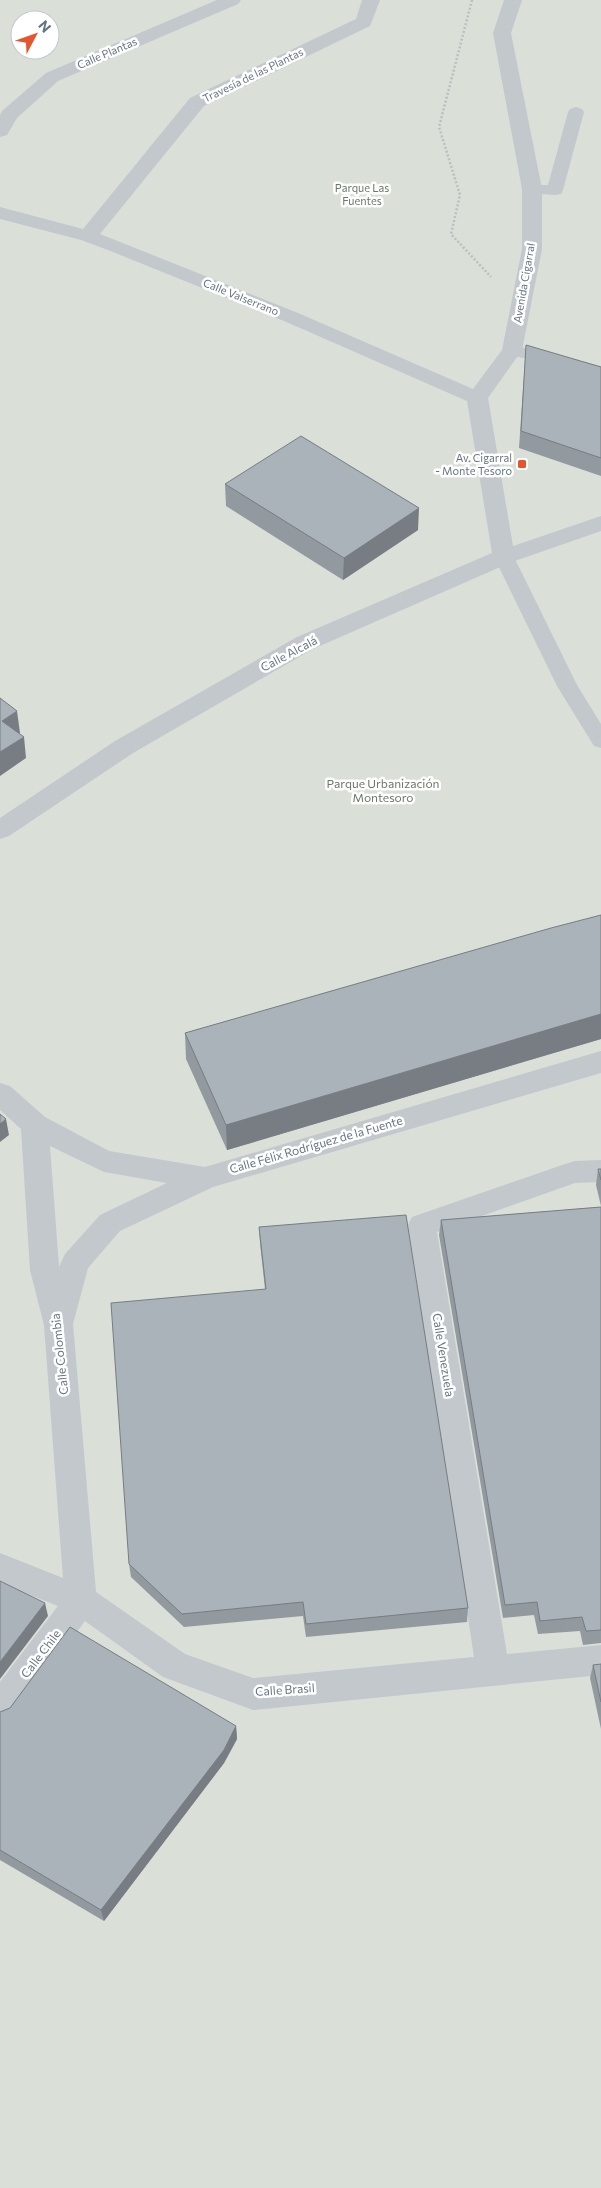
<svg xmlns="http://www.w3.org/2000/svg" width="601" height="2188" font-family="Commissioner,sans-serif">
	<style>
		.green { fill: #dadfd7; fill-rule: evenodd }
		.lines { fill: none; stroke-linecap: round; stroke-linejoin: round }
		.path { stroke: #bbbfc2; stroke-width: 2.5; stroke-dasharray: 2 2; stroke-linecap: butt }
		.lane { fill: #c3c8cc; fill-rule: evenodd }
		.street { fill: #c3c8cc; fill-rule: evenodd }
		.wall { fill: #929a9f }
		.shaded-wall { fill: #777d82 }
		.building { fill: #aab3b9; stroke: #777d82 }
		.poi-dot { fill: #e4572e; stroke: #fff; stroke-width: 2 }
		.labels { text-anchor: middle; stroke-width: 5; stroke-linejoin: round; paint-order: stroke }
		.far-street-label { font-size: 11px; fill: #657683; stroke: #fff }
		.far-park-label { font-size: 11px; fill: #687a64; stroke: #fff }
		.far-poi-label { font-size: 11px; fill: #657683; stroke: #fff; text-anchor: end }
		.street-label { font-size: 12px; fill: #657683; stroke: #fff }
		.park-label { font-size: 12px; fill: #687a64; stroke: #fff }
	</style>
	<rect width="100%" height="100%" fill="#fafaf8"/>
	<path class="green" d="M0 0H601V2188H0ZM20 20H50V50H20Z"/>
	<g class="lines">
		<path class="path" d="M472 0 439 127 460 195 451 234 491 277"/>
		<g class="lane">
			<path d="M576 107 582 109 584 112 563 190 561 194 555 195 526 193 524 189 526 185H548L568 112 570 109Z"/>
			<path d="M512 345 601 366V376L506 354 503 350 506 346Z"/>
			<path d="M504 551 511 553 514 557 577 685 601 724V748L594 746 557 686 494 557 497 553Z"/>
		</g>
		<g class="street">
			<path d="M217 0H241L238 4 58 81 17 118 7 135 0 137V115L2 111 46 73Z"/>
			<path d="M362 0H380L370 26 204 106 100 234 298 313 473 389 502 350 522 249V189L493 33 504 0H522L511 33 542 189V249L522 350 488 398 513 546 601 516V531L512 562 313 649 133 753 9 836 0 839V818L115 741 297 637 492 553 467 401 284 321 108 250 81 240 0 219V207L83 229 190 98 356 19Z"/>
			<path d="M601 1051V1073L213 1187 120 1231 88 1268 73 1324 96 1592 185 1654 253 1678 474 1657 408 1225 412 1217 565 1164 575 1161 601 1160V1182L575 1183 437 1232 507 1654 601 1645V1675L253 1710 163 1677 85 1621 12 1720 0 1725V1682L58 1606 0 1583V1553L63 1578 44 1325 30 1270 21 1129 0 1110V1083L10 1086 45 1117 109 1151 205 1167ZM50 1146 104 1172 167 1183 100 1215 65 1254 59 1267Z"/>
		</g>
	</g>
	<g class="wall">
		<path d="M526 345 601 367V476L519 448Z"/>
		<path d="M225 484 418 530 343 580 226 506Z"/>
		<path d="M601 915V1039L227 1150 186 1059 185 1033Z"/>
		<path d="M598 1169 601 1180V1206L596 1185Z"/>
		<path d="M601 1207V1643L583 1645 580 1631 538 1634 534 1615 503 1618 439 1235 441 1220Z"/>
		<path d="M259 1227 468 1608 467 1622 306 1637 303 1616 184 1627 131 1577 129 1564 265 1289 260 1243Z"/>
		<path d="M601 1664V1729L590 1678 593 1665Z"/>
		<path d="M0 1712 236 1726 237 1739 224 1763 104 1921 0 1860Z"/>
	</g>
	<g class="shaded-wall">
		<path d="M419 508 418 530 343 580 344 558Z"/>
		<path d="M17 711 20 733 5 742 2 721Z"/>
		<path d="M24 737 26 758 0 776V752Z"/>
		<path d="M601 1014V1039L227 1150 226 1125Z"/>
		<path d="M6 1119 9 1135 0 1142V1124Z"/>
		<path d="M45 1603 48 1616 0 1679V1662Z"/>
		<path d="M236 1726 237 1739 224 1763 104 1921 101 1910Z"/>
	</g>
	<g class="building">
		<path d="M526 345 601 367V458L521 431Z"/>
		<path d="M301 436 419 508 344 558 225 484Z"/>
		<path d="M0 698 17 711 2 721 24 737 0 752Z"/>
		<path d="M601 915V1014L226 1125 185 1033 551 928Z"/>
		<path d="M0 1114 6 1119 0 1124Z"/>
		<path d="M598 1169H601V1180Z"/>
		<path d="M601 1207V1630L586 1631 582 1617 540 1621 537 1602 505 1605 441 1220Z"/>
		<path d="M406 1215 468 1608 306 1624 303 1602 182 1614 129 1564 111 1303 266 1289 259 1227Z"/>
		<path d="M0 1581 45 1603 0 1662Z"/>
		<path d="M70 1627 236 1726 224 1750 101 1910 0 1850V1712L10 1708Z"/>
		<path d="M601 1664V1702L593 1665Z"/>
	</g>
	<rect class="poi-dot" x="517" y="459" width="10" height="10" rx="2.5"/>
	<g class="labels">
		<g class="far-street-label">
			<text transform="translate(107 53) rotate(-23)" y="4">Calle Plantas</text>
			<text transform="translate(253 75) rotate(-26)" y="4">Travesía de las Plantas</text>
			<text transform="translate(524 283) rotate(-80)" y="4">Avenida Cigarral</text>
			<text transform="translate(241 297) rotate(22)" y="4">Calle Valserrano</text>
		</g>
		<g class="far-park-label">
			<text x="362" y="192">Parque Las<tspan x="362" dy="13">Fuentes</tspan></text>
		</g>
		<g class="far-poi-label">
			<text x="512" y="462">Av. Cigarral<tspan x="512" dy="13">- Monte Tesoro</tspan></text>
		</g>
		<g class="street-label">
			<text transform="translate(289 654) rotate(-28)" y="4">Calle Alcalá</text>
			<text transform="translate(316 1145) rotate(-16)" y="4">Calle Félix Rodríguez de la Fuente</text>
			<text transform="translate(60 1354) rotate(-96)" y="4">Calle Colombia</text>
			<text transform="translate(443 1355) rotate(81)" y="4">Calle Venezuela</text>
			<text transform="translate(41 1654) rotate(-53)" y="4">Calle Chile</text>
			<text transform="translate(285 1690) rotate(-4)" y="4">Calle Brasil</text>
		</g>
		<g class="park-label">
			<text x="383" y="788">Parque Urbanización<tspan x="383" dy="14">Montesoro</tspan></text>
		</g>
	</g>
	<g transform="translate(35 35) rotate(49)"><circle r="24" fill="#ffffff" stroke="#c1c8cd"/>
	<path d="M0-4L9 19L0 12L-9 19Z" fill="#e4572e"/>
	<text y="-8" font-size="14" font-weight="bold" text-anchor="middle" fill="#657683">N</text>
	</g>
</svg>
